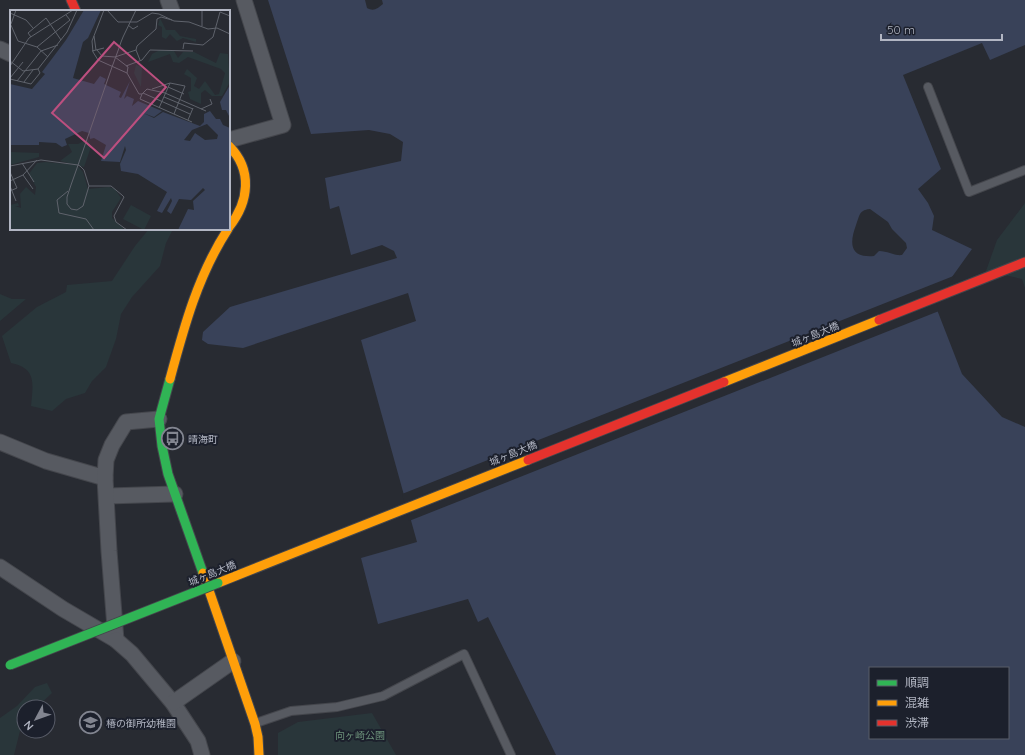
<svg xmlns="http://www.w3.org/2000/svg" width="1025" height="755" font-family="Quicksand,'Noto Sans JP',sans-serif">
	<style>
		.green { fill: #29363a }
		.water { fill: #394259; fill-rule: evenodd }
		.pier { fill: #282b32 }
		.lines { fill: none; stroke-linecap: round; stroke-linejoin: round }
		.lane-casing { stroke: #44464c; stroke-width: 10 }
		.street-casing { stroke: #44464c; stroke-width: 17 }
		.fast-casing { stroke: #44464c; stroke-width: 11 }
		.slow-casing { stroke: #44464c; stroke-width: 11 }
		.jam-casing { stroke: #44464c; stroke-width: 11 }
		.lane { stroke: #575a61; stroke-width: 8 }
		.street { stroke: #575a61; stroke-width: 15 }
		.fast { stroke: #30b455; stroke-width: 9 }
		.slow { stroke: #ff9f0a; stroke-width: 9 }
		.jam { stroke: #e5322d; stroke-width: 9 }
		.fast-bridge-casing { stroke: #44464c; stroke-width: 11; stroke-linecap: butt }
		.fast-bridge { stroke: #30b455; stroke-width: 9 }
		.labels { text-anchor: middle; stroke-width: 4; stroke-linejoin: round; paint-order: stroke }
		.street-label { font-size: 10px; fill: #b2b6c3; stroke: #1c202c }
		.poi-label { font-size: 10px; fill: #b2b6c3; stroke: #1c202c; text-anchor: start }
		.park-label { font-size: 10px; fill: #6c917a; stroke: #1c202c }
		.inset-road { fill: none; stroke: #5f636c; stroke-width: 1 }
		.view { fill: #bc4f7f; fill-opacity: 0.15; stroke: #bc4f7f; stroke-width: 2 }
		.inset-edge { fill: none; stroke: #b2b6c3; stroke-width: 2 }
	</style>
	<rect width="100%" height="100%" fill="#282b32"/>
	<g class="green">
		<path d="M1025 203V288L1022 279 986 271 997 240Z"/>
		<path d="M149 229H173L166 243 160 266 132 297 121 314 116 339 106 367 92 381 85 393 66 399 52 411 31 406C33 384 37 368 11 363L2 336 37 307 66 292 67 285 112 281 135 246Z"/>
		<path d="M0 294 12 299H26L0 321Z"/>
		<path d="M47 683 52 693 37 707H24V725L20 731 14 755H0V718L17 706 35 687Z"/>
		<path d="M372 713 396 755H278V733L298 722Z"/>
	</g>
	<path class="water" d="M268 0H365L367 8C374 12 378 8 383 4L382 0H1025V45L990 60 982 43 903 75 941 169 918 189 928 203 934 216 932 230 972 249 934 302 962 374 1002 417 1025 427V755H556L488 617 478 622 468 599 378 624 361 558 417 542 361 340 416 321 408 293 243 348 208 344 202 340 203 332 230 307 397 258 394 251 382 245 351 255 339 206 330 209 325 178 401 161 403 142 390 134 369 130 311 134ZM870 209 888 222 892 229 906 243 907 248 902 255C894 256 888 251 879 251L874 256C850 258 849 244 856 225 858 220 859 213 863 211 864 210 868 209 870 209ZM870 668H1008V738H870Z"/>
	<path class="pier" d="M956 275 936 302 939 311 409 521 402 494Z"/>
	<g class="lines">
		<defs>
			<g id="lane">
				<path d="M928 87 969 192 1025 170"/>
				<path d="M256 723 291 711 337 707 383 696 464 654 511 755"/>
			</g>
			<g id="street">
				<path d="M168 0 172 11"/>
				<path d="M0 49 11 54"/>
				<path d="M229 140 283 125 244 0"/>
				<path d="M0 442 46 461 105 478"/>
				<path d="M107 496 175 494"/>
				<path d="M0 567 63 609 116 640 109 551 105 478 106 460 112 445 126 422 159 419"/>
				<path d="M116 640 132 654 173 703 198 741 202 755"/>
				<path d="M173 703 233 661"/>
			</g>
			<path id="fast" d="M170 379 159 419 162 446 168 474 203 573"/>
			<g id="slow">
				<path d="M229 146C253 170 249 202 229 227"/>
				<path d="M170 379C184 327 198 275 228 229"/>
				<path d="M724 382 879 320"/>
				<path d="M203 573 255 724 258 737 259 755"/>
				<path d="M218 583 528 460"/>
			</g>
			<g id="jam">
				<path d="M71 0 76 11"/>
				<path d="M879 320 1025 262"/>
				<path d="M528 460 724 382"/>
			</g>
		</defs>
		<use href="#lane" class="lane-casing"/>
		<use href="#street" class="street-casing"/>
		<use href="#fast" class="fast-casing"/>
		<use href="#slow" class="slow-casing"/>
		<use href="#jam" class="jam-casing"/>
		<use href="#lane" class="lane"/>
		<use href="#street" class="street"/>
		<use href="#fast" class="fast"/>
		<use href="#slow" class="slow"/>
		<use href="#jam" class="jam"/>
		<defs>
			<path id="fast-bridge" d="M10 665 218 583"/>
		</defs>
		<use href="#fast-bridge" class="fast-bridge-casing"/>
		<use href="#fast-bridge" class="fast-bridge"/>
	</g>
	<defs>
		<symbol id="bus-ring" viewBox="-11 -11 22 22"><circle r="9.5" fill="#1c202c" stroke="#828590" stroke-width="1.5"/><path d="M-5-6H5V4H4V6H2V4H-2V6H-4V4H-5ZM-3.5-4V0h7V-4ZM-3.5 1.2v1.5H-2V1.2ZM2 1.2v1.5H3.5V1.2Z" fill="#828590"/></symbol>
		<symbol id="school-ring" viewBox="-11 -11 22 22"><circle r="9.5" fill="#1c202c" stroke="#828590" stroke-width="1.5"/><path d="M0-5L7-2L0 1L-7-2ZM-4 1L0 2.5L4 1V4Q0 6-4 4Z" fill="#828590"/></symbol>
	</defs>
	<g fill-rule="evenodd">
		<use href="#bus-ring" x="160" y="426" width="25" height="25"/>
		<use href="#school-ring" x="78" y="710" width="25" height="25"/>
	</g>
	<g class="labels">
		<g class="street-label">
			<text transform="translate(815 334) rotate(-22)" y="4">城ヶ島大橋</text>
			<text transform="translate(513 453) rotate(-22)" y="4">城ヶ島大橋</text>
			<text transform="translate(212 573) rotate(-22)" y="4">城ヶ島大橋</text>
		</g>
		<g class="poi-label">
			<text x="188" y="443">晴海町</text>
			<text x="106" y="727">椿の御所幼稚園</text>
		</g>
		<g class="park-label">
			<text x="360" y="739">向ヶ崎公園</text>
		</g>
	</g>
	<g transform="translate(10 10)">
		<rect width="220" height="220" fill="#282b32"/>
		<path d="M150 8 156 20H165L170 26 186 29V32L173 28 167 31 160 24 156 29 152 27V17L148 15ZM150 40 164 41 168 48 173 42H184L206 53 210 43 218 44 220 72 212 86H202L195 80 191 83V94L180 89 178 82 181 81V68L174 64 177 59 187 68 184 76 189 79 195 71 205 85 209 84 215 63 211 59 178 47 169 53 163 52 160 44 138 52 142 44ZM126 55 132 57 131 77 124 63ZM78 129 81 137 74 157 50 151 62 142 58 134H68ZM1 142 29 143V147L0 155ZM35 152 67 155 73 162 78 179 99 177 105 179 111 188 102 202V208L115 220H0V195L8 193 9 196H5L11 198 10 184 16 177 25 185 26 177 19 164 27 153ZM121 195 141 206 134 220 113 209Z" fill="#29363a"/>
		<path d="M74 0H91L78 28 73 32 63 68 84 74 90 66 96 69 94 74 111 82 109 87 111 88 120 71 114 89 117 86 124 89 122 96 128 91 152 101 144 107 133 103 144 108 153 102 190 116 194 112V104L200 101 206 109H210L213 115 220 118V220H168L178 199 184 200 183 191 195 180 193 178 181 190 169 189 161 204 157 201 162 191 161 188 152 203 147 201 157 182 128 164 111 161 110 154 116 140 115 136 110 152 91 151 96 135 84 128 80 129 79 123 72 121 55 129 57 135 52 137 46 133 29 132V135H0V74L22 79 35 64 32 62 56 30ZM197 114 208 125 207 129 195 130 185 123 180 131 174 130 182 120ZM220 75V106H219L216 100H212L210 92Z" fill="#394259" fill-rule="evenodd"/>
		<path class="inset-road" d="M94 0 82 31 83 42 88 50 117 63 129 84H132L137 79 155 83 196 101M97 0 108 12H127L142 3 149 4 164 11 179 12 198 19 207 18 220 24M0 3 16 10 23 18M0 13 8 31 27 37 60 10 56 5M1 14 6 0M118 15 123 19 128 16M192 16V0M84 26 86 40M21 27 18 23 36 8 51 30M27 37 38 47M173 39 174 33 193 35 203 27 210 2 220 6M87 40 92 46 105 47M82 41 94 38M130 50 126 40 127 36 146 19 147 9 151 7 162 10M0 51 13 61 28 59 57 22 67 0M0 56 19 28 63 0M116 56 132 50 140 40 183 41M117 63 118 57 105 47 126 40M0 68 13 52M0 69 21 74 30 63 28 59M7 71 31 41 48 35M14 72 23 60M158 77 174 84M142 79 160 73M133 83 180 104M132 84 130 89 182 112M154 87 183 99M149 98 160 73 175 76 164 104M191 99 202 94 200 89M178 110 183 98M12 153 24 172M0 156 31 150 68 155 70 156 74 160 79 176 73 196 67 200 61 199 57 194V187L61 175 67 158 102 57 109 38 111 32 113 27 126 0M0 162 7 178 0 181M13 165 23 179M0 171 13 165 27 150M0 176 6 191M79 176H101L112 185 114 187 104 206 106 212 117 220M58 181 47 190 49 203 76 209 84 220"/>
		<path class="view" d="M104 32 156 77 94 148 42 103Z"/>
		<rect width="220" height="220" class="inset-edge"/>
	</g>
	<rect x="869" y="667" width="140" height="72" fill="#1c202c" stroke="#585c68"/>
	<rect x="877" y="680" width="20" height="6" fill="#30b455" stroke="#585c68"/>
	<text x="905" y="687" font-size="12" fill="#b2b6c3">順調</text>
	<rect x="877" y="700" width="20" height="6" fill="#ff9f0a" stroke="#585c68"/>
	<text x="905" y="707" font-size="12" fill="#b2b6c3">混雑</text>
	<rect x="877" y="720" width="20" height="6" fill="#e5322d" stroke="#585c68"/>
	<text x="905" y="727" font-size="12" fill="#b2b6c3">渋滞</text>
	<g transform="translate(36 719) rotate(229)"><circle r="19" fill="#1c202c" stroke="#585c68"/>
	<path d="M0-3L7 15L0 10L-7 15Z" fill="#828590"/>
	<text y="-6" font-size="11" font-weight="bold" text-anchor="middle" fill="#b2b6c3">N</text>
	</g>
	<path d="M881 34v6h121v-6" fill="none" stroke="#b2b6c3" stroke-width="2"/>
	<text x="887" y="34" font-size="12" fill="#b2b6c3" stroke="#1c202c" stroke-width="3" paint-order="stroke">50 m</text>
</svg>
